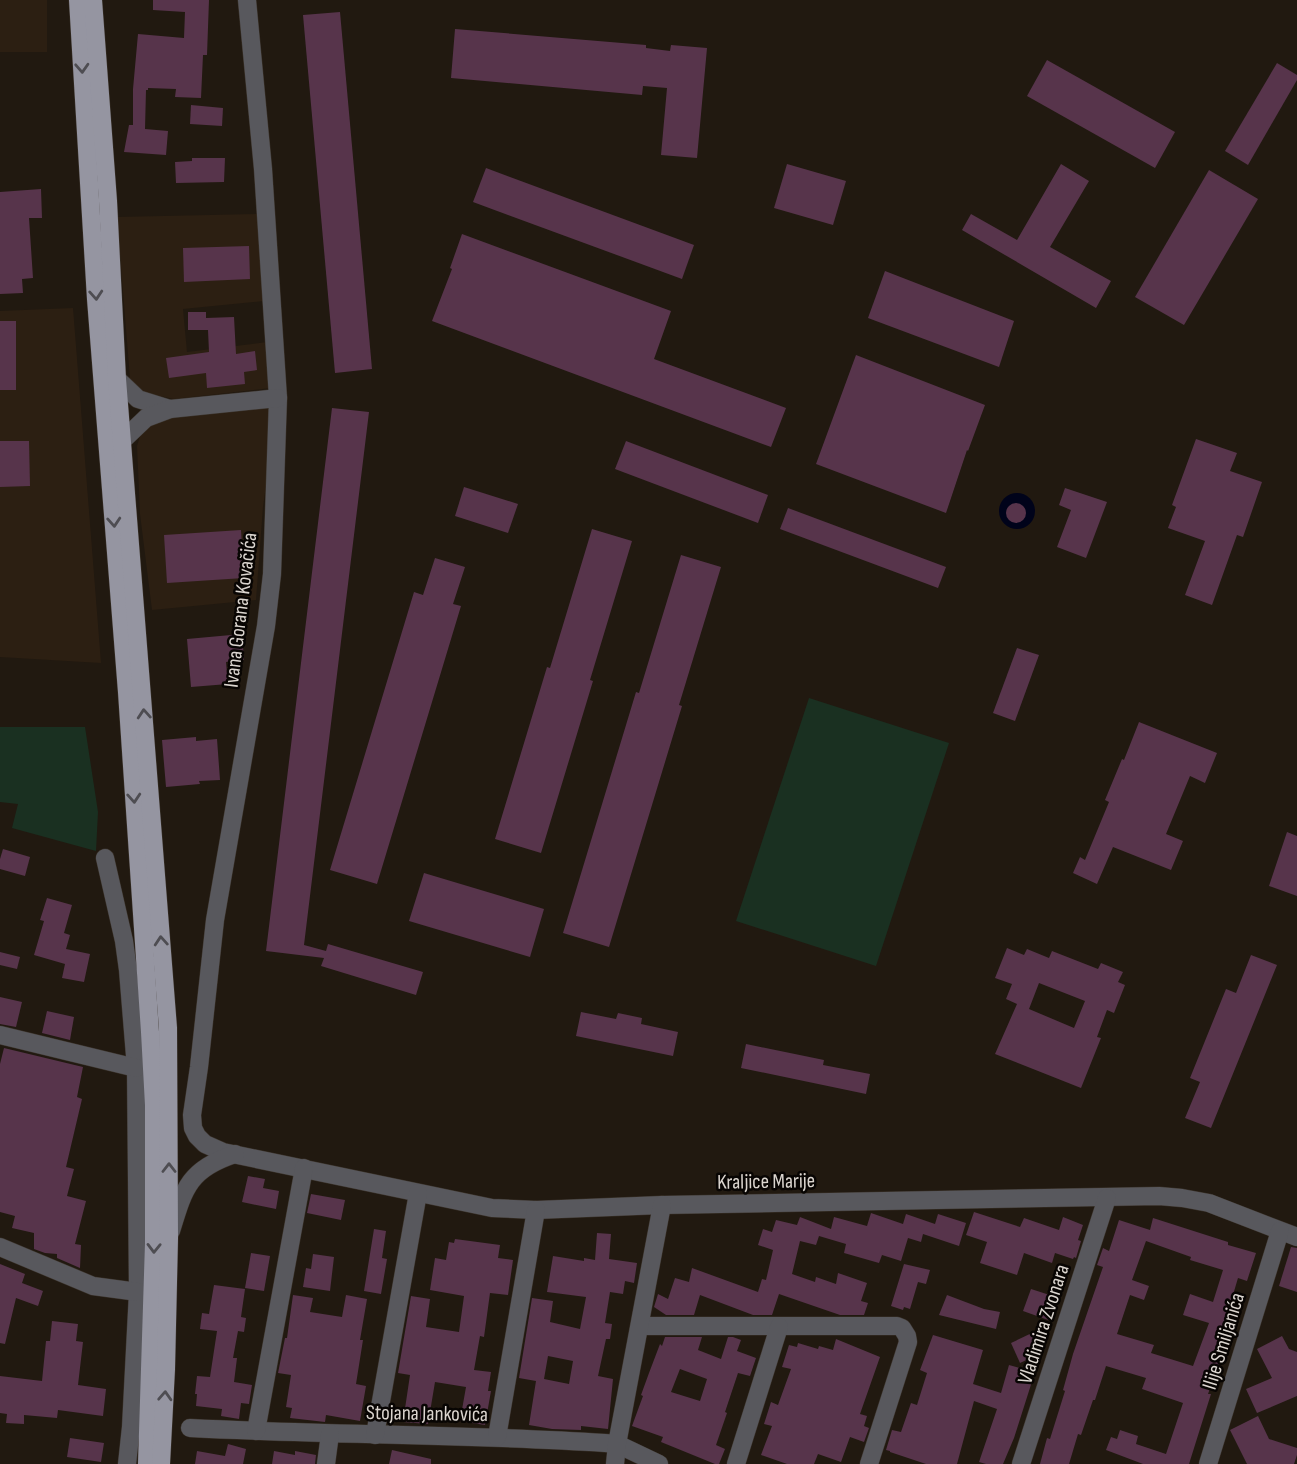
<svg xmlns="http://www.w3.org/2000/svg" width="1297" height="1464" font-family="'Sofia Sans Condensed',sans-serif">
	<style>
		.built { fill: #2c1f12 }
		.green { fill: #1a3021 }
		.water { fill: #00031a }
		.building { fill: #57344b; fill-rule: evenodd }
		.lines { fill: none; stroke-linecap: round; stroke-linejoin: round }
		.minor-casing { stroke: #3b332b; stroke-width: 19 }
		.major-casing { stroke: #3b332b; stroke-width: 19 }
		.minor { stroke: #58585d; stroke-width: 18 }
		.major { stroke: #9595a1; stroke-width: 18 }
		.oneway { stroke: #4e4d52 }
		.labels { text-anchor: middle; stroke-width: 5; stroke-linejoin: round; paint-order: stroke }
		.street-label { font-size: 21px; fill: #dbd5cf; stroke: #080503 }
	</style>
	<rect width="100%" height="100%" fill="#211910"/>
	<g class="built">
		<rect x="0" y="0" width="47" height="52"/>
		<path d="M259 214 264 301 183 309 187 352 267 342 271 388 174 399 145 393 138 390 130 379 117 217Z"/>
		<path d="M73 308 101 663 0 657V311Z"/>
		<path d="M269 404V464L263 507 256 600 152 610 140 514 137 446 141 433 156 418Z"/>
	</g>
	<g class="green">
		<path d="M809 698 949 743 876 966 736 921Z"/>
		<path d="M0 727H85L98 812 96 851 12 828 18 804 0 802Z"/>
	</g>
	<circle class="water" cx="1017" cy="511" r="18"/>
	<g class="building">
		<path d="M153 0H209L207 55H203L201 98 175 97 176 89 148 88V90H146L145 129 168 131 166 155 124 152 129 125H133V89L138 34 184 38 185 12 153 10Z"/>
		<path d="M340 12 372 369 335 373 303 15Z"/>
		<path d="M455 29 646 45V48L670 51 671 45 707 48 697 158 661 155 667 88 643 86 642 95 451 78Z"/>
		<path d="M1047 60 1175 132 1155 168 1027 96Z"/>
		<path d="M1277 63 1297 75V80L1248 165 1225 151Z"/>
		<path d="M191 105 223 108 222 126 190 124Z"/>
		<path d="M192 158H225L224 182 176 183 175 162 192 161Z"/>
		<path d="M787 164 846 181 833 225 774 208Z"/>
		<path d="M1061 164 1089 181 1050 247 1111 281 1096 308 962 230 971 214 1017 240Z"/>
		<path d="M486 168 694 245 682 279 473 202Z"/>
		<path d="M1209 170 1258 199 1184 325 1135 297Z"/>
		<path d="M41 189 42 218H29L33 278 22 279 23 293 0 294V192Z"/>
		<path d="M462 234 671 311 654 359 786 408 771 447 432 321 452 269 450 268Z"/>
		<path d="M249 246 250 279 184 282 183 248Z"/>
		<path d="M885 271 1014 321 999 367 868 318Z"/>
		<path d="M188 312H206V318L234 317 236 354 255 351 257 370 244 372 245 384 207 388 206 373 169 378 166 358 209 352 208 330H188Z"/>
		<rect x="0" y="321" width="16" height="69"/>
		<path d="M856 355 985 405 968 451 967 450 946 513 816 464Z"/>
		<path d="M332 408 369 412 304 945 326 951 328 944 423 972 416 995 321 966 324 958 266 951Z"/>
		<path d="M1196 439 1237 453 1230 471 1262 482 1243 537 1237 535 1212 605 1185 595 1205 541 1168 528 1176 507 1172 505Z"/>
		<path d="M0 441H29L30 486 0 487Z"/>
		<path d="M626 441 768 495 758 523 615 469Z"/>
		<path d="M464 487 518 504 508 533 455 516Z"/>
		<path d="M1065 488 1107 502 1086 558 1057 547 1071 510 1059 505Z"/>
		<circle cx="1016" cy="513" r="10"/>
		<path d="M788 508 946 567 938 588 780 529Z"/>
		<path d="M592 529 632 541 590 680 593 681 541 853 495 839 547 667 550 668Z"/>
		<path d="M241 530 244 578 167 583 164 535Z"/>
		<path d="M681 555 721 567 679 705 682 706 609 947 563 933 636 692 639 693Z"/>
		<path d="M435 558 465 567 453 604 461 606 377 884 330 870 414 592 423 595Z"/>
		<path d="M242 634 244 660 226 662 228 684 191 687 187 639Z"/>
		<path d="M1017 648 1039 655 1015 721 993 713Z"/>
		<path d="M1139 722 1217 753 1205 783 1190 776 1166 834 1183 841 1171 870 1113 847 1097 884 1073 873 1080 857 1085 860 1109 802 1105 800 1122 759 1124 760Z"/>
		<path d="M196 737V741L217 739 220 780 199 781 200 784 166 787 162 740Z"/>
		<path d="M1287 832 1297 836V896L1269 886Z"/>
		<path d="M3 849 30 857 25 876 0 869V859Z"/>
		<path d="M424 873 544 909 530 957 409 921Z"/>
		<path d="M47 898 72 905 64 933 70 935 66 949 90 954 84 982 62 978 65 964 34 955 44 921 40 920Z"/>
		<path d="M1007 948 1024 955 1027 949 1049 958 1052 951 1098 969 1101 963 1123 972 1118 982 1125 985 1114 1013 1107 1010 1097 1037 1101 1038 1081 1088 995 1054 1017 1004 1006 999 1012 984 995 978ZM1039 983 1085 1001 1074 1028 1029 1009Z"/>
		<path d="M0 952 20 957 17 969 0 965Z"/>
		<path d="M1251 955 1277 965 1211 1128 1185 1118 1200 1082 1190 1078 1226 989 1236 993Z"/>
		<path d="M0 997 22 1002 16 1027 0 1024Z"/>
		<path d="M47 1011 74 1017 70 1040 42 1033Z"/>
		<path d="M581 1012 616 1019 618 1013 642 1018 641 1024 678 1032 673 1056 576 1036Z"/>
		<path d="M746 1044 824 1060 823 1065 870 1074 866 1094 741 1068Z"/>
		<path d="M4 1048 83 1067 77 1097 82 1099 66 1167 74 1169 67 1196 86 1201 75 1244 81 1245 80 1268 57 1258V1254L45 1253 34 1249V1233L12 1228 15 1216 0 1212V1064Z"/>
		<path d="M248 1176 265 1179 263 1188 279 1191 276 1209 242 1202Z"/>
		<path d="M311 1194 345 1200 341 1220 307 1213Z"/>
		<path d="M974 1212 1020 1227 1024 1218 1059 1230 1063 1217 1083 1225 1078 1240 1081 1241 1076 1258 1074 1257 1073 1259 1055 1253 1052 1263 1024 1253 1017 1275 980 1263 987 1242 966 1235Z"/>
		<path d="M871 1213 903 1224 906 1214 935 1224 938 1214 966 1223 959 1246 923 1234 921 1242 908 1238 901 1261 882 1255 879 1263 844 1253 846 1244 819 1236 816 1245 800 1241 792 1274 815 1282 816 1277 836 1284 838 1273 867 1283 861 1301 868 1303 864 1315H840L779 1294 772 1315H753L700 1295 694 1315H666L654 1307 658 1294 668 1299 675 1278 689 1282 692 1268 758 1292 762 1279 766 1280 773 1250 758 1245 763 1229 772 1232 776 1220 797 1225 800 1217 831 1229 834 1217 867 1226Z"/>
		<path d="M1153 1218 1228 1242V1245L1256 1253 1247 1281 1238 1278 1227 1315 1235 1318 1208 1394H1211L1189 1464H1143L1106 1450 1111 1437 1117 1439 1120 1430 1138 1436 1136 1444 1166 1454 1183 1403 1142 1389 1146 1378 1106 1366 1095 1400H1093L1081 1435 1078 1434 1069 1464H1040L1047 1438 1050 1439 1065 1391 1063 1390 1073 1354 1103 1267 1097 1265 1103 1248 1109 1251 1119 1220 1150 1230ZM1146 1241 1191 1257 1190 1260 1223 1270 1213 1302 1190 1294 1183 1315 1209 1323 1193 1366 1151 1353 1154 1345 1117 1334 1130 1295 1144 1300 1149 1286 1132 1280Z"/>
		<path d="M374 1229 386 1231 382 1258 387 1259 381 1294 364 1291Z"/>
		<path d="M597 1233 611 1234 609 1259 637 1263 634 1283 625 1281 623 1294 610 1292 605 1323 612 1324 610 1339H606L598 1376 613 1379 608 1429 581 1426V1430L552 1429 529 1425 536 1381 519 1378 532 1298 553 1301 550 1322 580 1329 586 1297 547 1292 553 1256 584 1261V1258L595 1260ZM548 1356 573 1361 569 1384 544 1379Z"/>
		<path d="M455 1239 500 1245 498 1258 513 1260 508 1295 490 1293 484 1337 480 1336 474 1370 491 1372 488 1391H491L485 1425 460 1421 466 1387 435 1382 428 1424 403 1422 410 1375 398 1373 411 1296 430 1299 426 1327 459 1332 464 1296 430 1290 435 1258 446 1260 449 1242 454 1243Z"/>
		<path d="M1291 1247 1297 1248V1292L1279 1286Z"/>
		<path d="M251 1253 270 1256 264 1291 245 1288Z"/>
		<path d="M313 1254 334 1257 330 1291 303 1287 306 1268 311 1269Z"/>
		<path d="M0 1264 25 1274 22 1283 43 1291 38 1306 16 1298 5 1344 0 1343Z"/>
		<path d="M904 1264 930 1270 926 1284 918 1282 910 1309 904 1307 903 1310 891 1306Z"/>
		<path d="M214 1285 245 1289 241 1317 246 1318 244 1332 238 1331 233 1358H237L234 1382 252 1385 249 1404 241 1403 239 1419 221 1416 222 1409 196 1406 197 1394H195L197 1376 210 1377 217 1331 200 1329 202 1313 209 1314Z"/>
		<path d="M1031 1289 1059 1298 1051 1321 1023 1311Z"/>
		<path d="M293 1295 313 1298 310 1312 342 1317 346 1295 367 1299 360 1340H363L356 1384 366 1386 360 1421 326 1415 325 1422 290 1418 292 1408 286 1407 291 1375 278 1373 285 1338H287Z"/>
		<path d="M947 1295 984 1309 1000 1312 996 1329 939 1315Z"/>
		<path d="M52 1321 78 1324 76 1341 83 1342 78 1385 106 1389 103 1416 58 1410 57 1418 24 1415V1424L6 1423 7 1414 0 1413V1376L42 1381 46 1341H50Z"/>
		<path d="M1034 1332 1043 1352 1020 1363 1011 1343Z"/>
		<path d="M933 1335 983 1350 973 1384 1001 1393 1009 1365 1035 1372 1014 1438 1003 1464H986L979 1462 997 1409 974 1401 957 1464H926L890 1452V1451L886 1450 892 1430 901 1432 911 1403 917 1405 927 1373 920 1370Z"/>
		<path d="M1282 1336 1289 1349 1297 1352V1396L1257 1413 1246 1389 1272 1378 1257 1349Z"/>
		<path d="M665 1337H702L698 1350 721 1359 728 1337H733L741 1340 737 1351 756 1358 750 1376 738 1373 725 1412 727 1413 716 1445 725 1449 719 1464H715L661 1442 663 1437 632 1426 643 1396 641 1395 649 1373 660 1344 662 1346ZM680 1369 707 1379 700 1401 671 1392Z"/>
		<path d="M836 1339 880 1357 860 1414 867 1416 864 1426 869 1428 864 1442 850 1437 841 1462 818 1454 814 1464H787L761 1455 772 1426 764 1424 771 1402 778 1405 791 1369 782 1367 789 1345 797 1347 798 1343 818 1349 819 1346 833 1350Z"/>
		<path d="M1258 1416 1269 1439 1297 1448V1455L1294 1464H1247L1230 1430Z"/>
		<path d="M70 1438 104 1443 101 1462 67 1457Z"/>
		<path d="M228 1444 246 1449 243 1464H195L197 1451 225 1456Z"/>
		<path d="M392 1450 431 1459V1464H389Z"/>
		<path d="M274 1451 295 1455V1451L316 1455 315 1464H272Z"/>
	</g>
	<g class="lines">
		<defs>
			<g id="minor">
				<path d="M247 0 263 169 278 398 272 574 266 626 215 920 199 1067 192 1115 193 1128 197 1136 205 1144 223 1152 492 1208 536 1210 662 1205 1159 1196 1182 1198 1209 1203 1297 1237"/>
				<path d="M117 379 138 399 170 409"/>
				<path d="M123 440 146 418 170 409 278 398"/>
				<path d="M105 858 124 941 128 970 136 1068 138 1292 131 1427 127 1464"/>
				<path d="M0 1035 136 1068"/>
				<path d="M171 1231C184 1188 189 1169 235 1154"/>
				<path d="M0 1247 93 1286 138 1292"/>
				<path d="M640 1326H897L902 1328 907 1336 908 1342 869 1464"/>
				<path d="M190 1428C328 1435 467 1434 605 1443L617 1444 659 1464"/>
				<path d="M256 1431 304 1168"/>
				<path d="M375 1435 418 1193"/>
				<path d="M497 1437 536 1210"/>
				<path d="M326 1464 330 1434"/>
				<path d="M615 1464 617 1444 662 1205"/>
				<path d="M736 1464 779 1327"/>
				<path d="M1021 1464 1107 1198"/>
				<path d="M1208 1464 1280 1231"/>
			</g>
			<g id="major">
				<path d="M78 0 96 299 127 692 150 1032 154 1105V1243L147 1464"/>
				<path d="M93 0 108 201 117 379 168 1028 169 1238 166 1369 161 1464"/>
			</g>
		</defs>
		<use href="#minor" class="minor-casing"/>
		<use href="#major" class="major-casing"/>
		<use href="#minor" class="minor"/>
		<use href="#major" class="major"/>
	</g>
	<defs><path id="oneway-chevron" d="M-2-3.5L2.5 0L-2 3.5" fill="none" stroke-width="1.6" stroke-linecap="round" stroke-linejoin="round" transform="scale(1.75)"/></defs>
	<g class="oneway">
		<use href="#oneway-chevron" transform="translate(82 68) rotate(87)"/>
		<use href="#oneway-chevron" transform="translate(96 295) rotate(86)"/>
		<use href="#oneway-chevron" transform="translate(114 522) rotate(86)"/>
		<use href="#oneway-chevron" transform="translate(144 714) rotate(-94)"/>
		<use href="#oneway-chevron" transform="translate(134 798) rotate(86)"/>
		<use href="#oneway-chevron" transform="translate(161 941) rotate(-94)"/>
		<use href="#oneway-chevron" transform="translate(169 1168) rotate(-90)"/>
		<use href="#oneway-chevron" transform="translate(154 1248) rotate(91)"/>
		<use href="#oneway-chevron" transform="translate(165 1396) rotate(-87)"/>
	</g>
	<g class="labels">
		<g class="street-label">
			<text transform="translate(240 610) rotate(-83)" y="7">Ivana Gorana Kovačića</text>
			<text transform="translate(766 1181) rotate(-1)" y="7">Kraljice Marije</text>
			<text transform="translate(1043 1324) rotate(-72)" y="7">Vladimira Zvonara</text>
			<text transform="translate(1223 1341) rotate(-73)" y="7">Ilije Smiljanića</text>
			<text transform="translate(427 1413) rotate(1)" y="7">Stojana Jankovića</text>
		</g>
	</g>
</svg>
